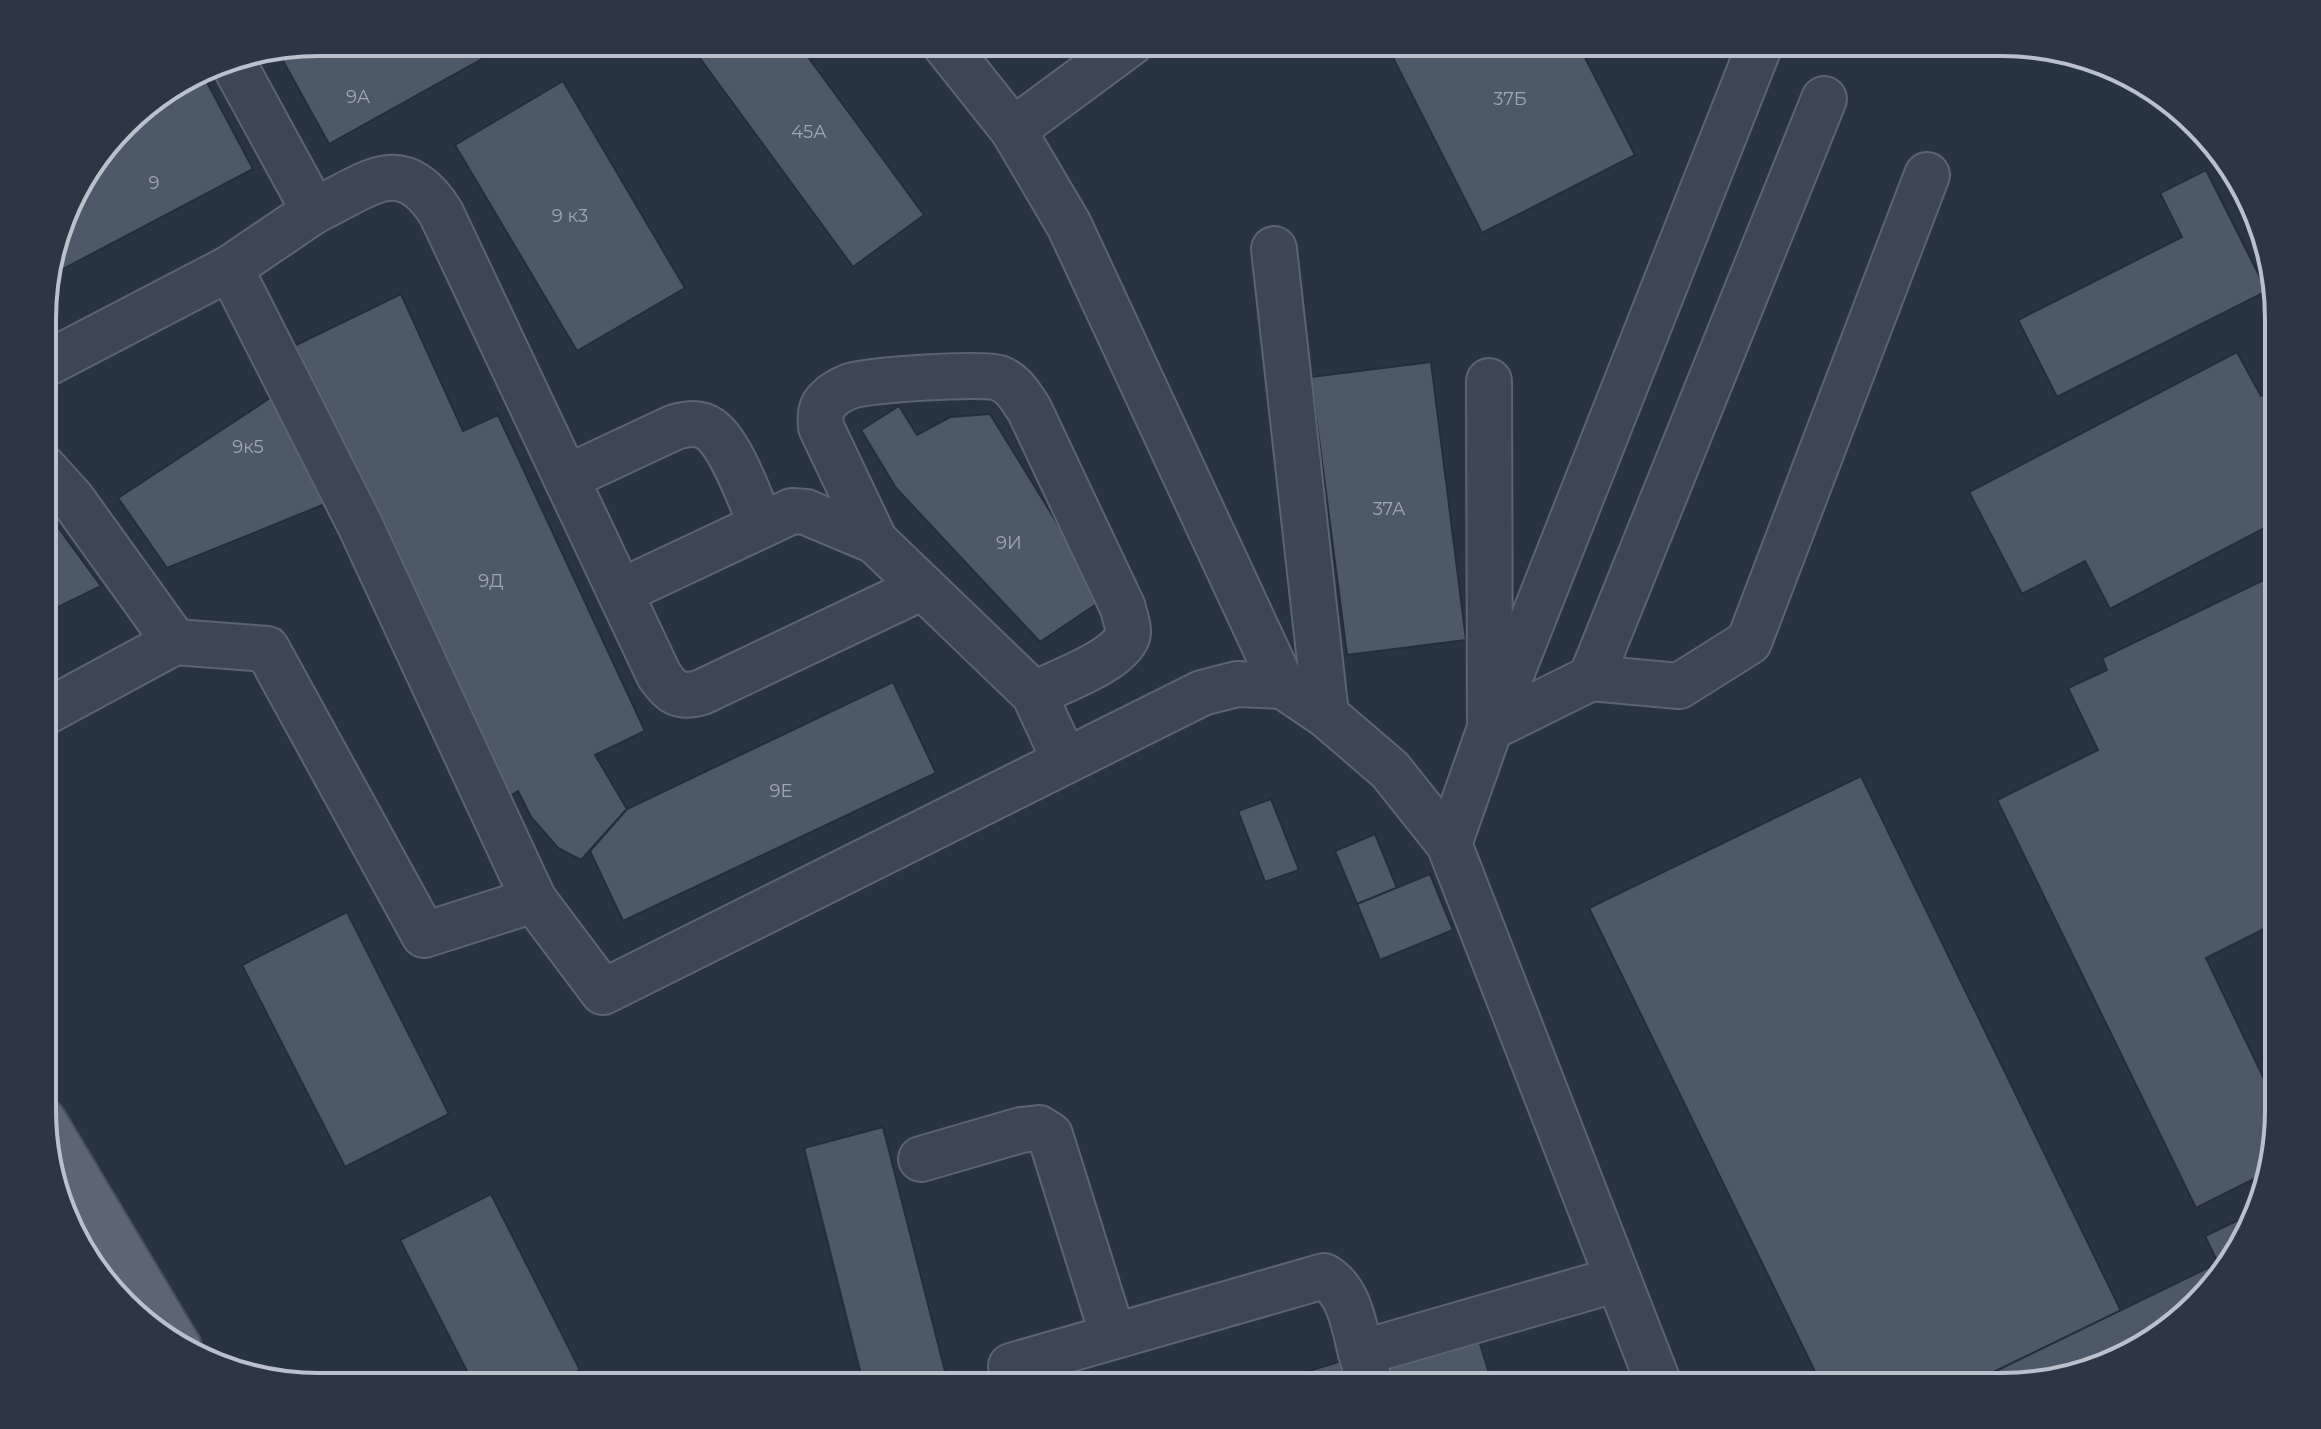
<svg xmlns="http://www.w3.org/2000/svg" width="2321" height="1429" font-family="Montserrat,sans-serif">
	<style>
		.building { fill: #4d5869; stroke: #242d3a; stroke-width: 2 }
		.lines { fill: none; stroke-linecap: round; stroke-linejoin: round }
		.minor-casing { stroke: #5b6470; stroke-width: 48 }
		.major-casing { stroke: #474f5c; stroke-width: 48 }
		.minor { stroke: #3d4653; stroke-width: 44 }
		.major { stroke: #5b6573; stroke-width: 44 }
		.labels { text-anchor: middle; stroke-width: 6; stroke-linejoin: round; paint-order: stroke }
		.number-label { font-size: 18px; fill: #9fa7b3 }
		.rim { fill: none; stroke: #bac1cc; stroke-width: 4 }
	</style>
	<rect width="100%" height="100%" fill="#293443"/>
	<g class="building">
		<path d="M319 42H494L498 50 329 144 277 50Z"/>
		<path d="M688 42H753L759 49 769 42H797L924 215 853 267Z"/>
		<path d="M1385 42H1577L1635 155 1482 233Z"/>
		<path d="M201 71 253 169 46 278 71 196 136 111Z"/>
		<path d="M563 81 685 288 577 351 455 145Z"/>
		<path d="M2206 170 2267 291 2057 397 2018 320 2182 237 2160 193Z"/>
		<path d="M401 294 463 431 498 415 645 731 595 755 627 809 581 860 558 848 531 817 518 791 509 797 294 346Z"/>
		<path d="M2237 352 2261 396 2278 387V521L2110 609 2085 561 2022 594 1969 492Z"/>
		<path d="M1431 362 1466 640 1347 655 1311 377Z"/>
		<path d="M273 396 330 502 167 568 118 498Z"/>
		<path d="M899 406 917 435 950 417 990 414 1104 599 1040 642 896 488 861 430Z"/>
		<path d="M44 516 57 526 101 586 44 614Z"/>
		<path d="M2278 573V922L2206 958 2278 1108V1127L2262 1175 2196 1208 1997 800 2098 750 2068 688 2107 670 2102 658Z"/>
		<path d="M893 682 936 773 623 921 590 851 627 809Z"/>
		<path d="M1861 776 2121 1311 1965 1386H1822L1589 908Z"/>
		<path d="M1271 799 1299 870 1265 882 1238 811Z"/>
		<path d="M1375 834 1397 888 1357 904 1335 851Z"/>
		<path d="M1430 874 1453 930 1380 960 1357 904Z"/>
		<path d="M347 912 449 1114 345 1167 242 965Z"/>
		<path d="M883 1127 949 1387H864L804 1148Z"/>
		<path d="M491 1194 580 1370 547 1387H475L400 1240Z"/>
		<path d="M2249 1215 2232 1263 2140 1350 2019 1386H1965L2218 1263 2205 1236Z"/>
		<path d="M1476 1330 1493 1387H1394L1385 1357Z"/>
		<path d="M1345 1360 1353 1387H1256Z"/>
	</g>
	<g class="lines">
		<defs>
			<g id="minor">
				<path d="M943 42 1013 130 1069 225 1283 686 1326 715 1390 770 1449 844 1660 1387"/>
				<path d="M1013 130 1132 42"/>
				<path d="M314 211C367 186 401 150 441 213L659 675C671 693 680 699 702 692L923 587"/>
				<path d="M1274 249 1326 715"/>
				<path d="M230 268 314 211 231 59"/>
				<path d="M44 365 230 268 360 525 534 900 603 992 1202 693 1237 684 1283 686"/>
				<path d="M1489 381 1490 728 1591 678 1824 99"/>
				<path d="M44 468 72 499 175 642"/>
				<path d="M566 478 675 427C687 424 699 421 711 430 732 446 750 499 761 524"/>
				<path d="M620 592 792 511 806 512 875 541"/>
				<path d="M1591 678 1679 686 1749 642 1927 175"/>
				<path d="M1034 694C1056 683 1125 659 1128 633 1129 626 1124 615 1123 608L1029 409C1020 396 1014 384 999 378 981 372 871 380 850 386 843 389 834 393 829 399 820 407 820 415 821 427L875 541 1034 694 1065 761"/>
				<path d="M44 713 175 642 267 649 424 935 534 900"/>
				<path d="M1449 844 1490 728 1761 42"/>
				<path d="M921 1159 1021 1130 1039 1128 1050 1135 1113 1336"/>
				<path d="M1011 1366 1324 1276C1350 1291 1354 1326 1361 1353"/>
				<path d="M1371 1387 1361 1353 1618 1279"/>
			</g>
			<path id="major" d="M44 1121 179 1347"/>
		</defs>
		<use href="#minor" class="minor-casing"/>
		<use href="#major" class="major-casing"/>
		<use href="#minor" class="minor"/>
		<use href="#major" class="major"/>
	</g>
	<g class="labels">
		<g class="number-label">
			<text x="358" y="103">9А</text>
			<text x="1510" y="105">37Б</text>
			<text x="809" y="138">45А</text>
			<text x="154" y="189">9</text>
			<text x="570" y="222">9 к3</text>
			<text x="248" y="453">9к5</text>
			<text x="1389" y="515">37А</text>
			<text x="1009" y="549">9И</text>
			<text x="491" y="587">9Д</text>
			<text x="781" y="797">9Е</text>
		</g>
	</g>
	<path d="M0 0H2321V1429H0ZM319 56H2002A263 263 0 0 1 2265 319V1110A263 263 0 0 1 2002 1373H319A263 263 0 0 1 56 1110V319A263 263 0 0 1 319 56Z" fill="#2d3744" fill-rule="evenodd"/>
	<path class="rim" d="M319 56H2002A263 263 0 0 1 2265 319V1110A263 263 0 0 1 2002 1373H319A263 263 0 0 1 56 1110V319A263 263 0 0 1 319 56Z"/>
</svg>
